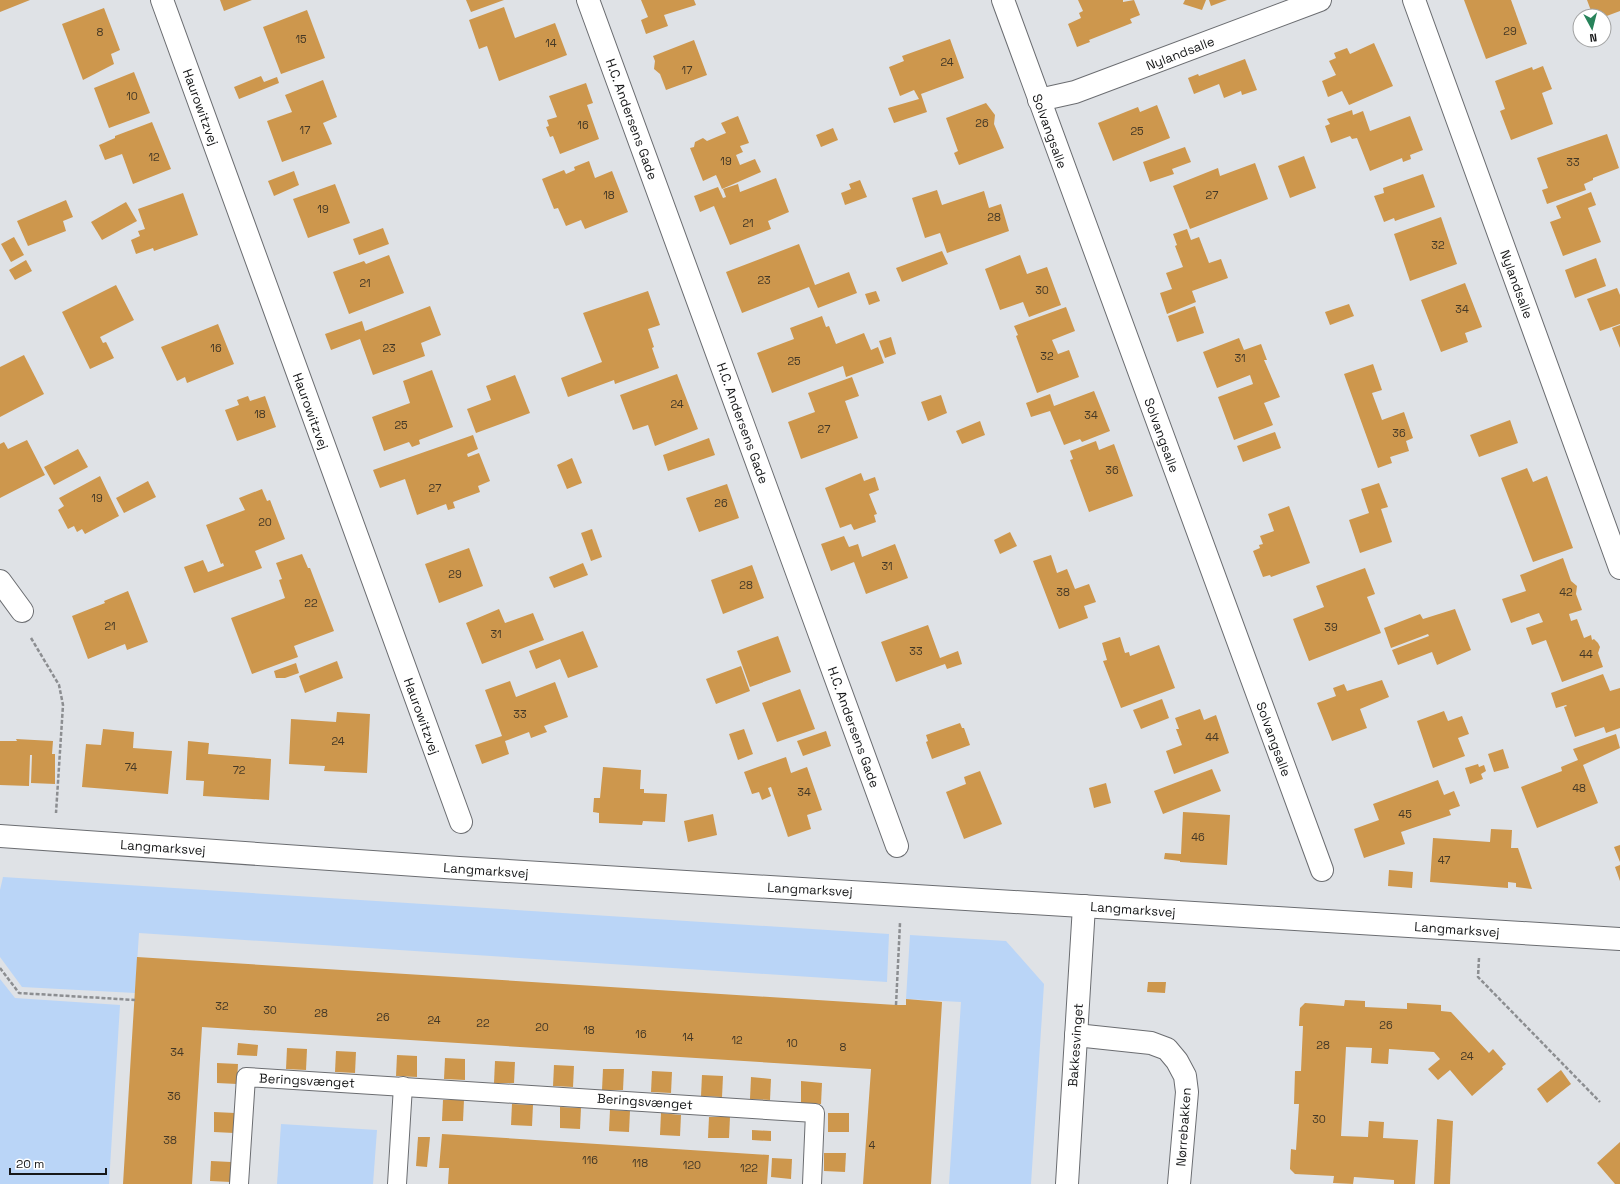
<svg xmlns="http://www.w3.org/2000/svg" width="1620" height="1184" font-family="'Space Grotesk',sans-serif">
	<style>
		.green { fill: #bad5f7 }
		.building { fill: #cd974d }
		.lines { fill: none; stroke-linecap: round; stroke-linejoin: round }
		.service-casing { stroke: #6b6d71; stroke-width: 20 }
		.minor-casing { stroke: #6b6d71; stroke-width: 24 }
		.tertiary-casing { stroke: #6b6d71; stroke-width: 24 }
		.secondary-casing { stroke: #6b6d71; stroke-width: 24 }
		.path { stroke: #8c8e91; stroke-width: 2.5; stroke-dasharray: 4 2; stroke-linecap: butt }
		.service { stroke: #fff; stroke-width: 18 }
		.minor { stroke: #fff; stroke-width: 22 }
		.tertiary { stroke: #fff; stroke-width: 22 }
		.secondary { stroke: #fff; stroke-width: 22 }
		.labels { text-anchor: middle; stroke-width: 3.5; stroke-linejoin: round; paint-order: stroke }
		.number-label { font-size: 11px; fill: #443826 }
		.street-label { font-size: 13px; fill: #171819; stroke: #fff }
	</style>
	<rect width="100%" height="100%" fill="#dfe2e6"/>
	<g class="green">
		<path d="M3 877 889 934 887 982 139 933 135 993 22 987 0 957V890Z"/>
		<path d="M910 935 1006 941 1044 984 1031 1184H949L961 1002 906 999Z"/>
		<path d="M0 979 15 998 120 1005 109 1184H0Z"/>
		<path d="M281 1124 377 1130 373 1184H277Z"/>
	</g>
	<g class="building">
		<path d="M0 0H30L0 12Z"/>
		<path d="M220 0H252L224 11Z"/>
		<path d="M466 0H504L471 12Z"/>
		<path d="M641 0H694L696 5 664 15 668 26 646 34 641 20 648 17Z"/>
		<path d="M1078 0H1123V2L1134 0 1140 15 1130 19 1132 23 1089 40 1090 42 1077 47 1068 24 1081 18 1079 13 1083 11Z"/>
		<path d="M1185 0H1206L1202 10 1183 4Z"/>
		<path d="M1209 0H1227L1211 6Z"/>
		<path d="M1464 0H1511L1527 44 1486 59Z"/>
		<path d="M1587 0H1620V11L1604 17V16H1593Z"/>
		<path d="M504 7 515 38 555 23 567 55 499 81 487 46 479 49 469 20Z"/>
		<path d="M104 8 120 50 111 54 114 64 83 80 62 24Z"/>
		<path d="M307 10 325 58 281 74 263 27Z"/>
		<path d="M950 39 964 78 921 94 927 112 894 123 888 108 919 99 914 90 900 96 889 67 904 61 902 56Z"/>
		<path d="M694 40 707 75 666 90 660 74 654 69 655 61 653 56Z"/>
		<path d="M1374 43 1393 86 1349 105 1342 91 1328 97 1322 81 1336 75 1329 61 1336 58 1334 53 1347 48 1350 54Z"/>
		<path d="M1245 59 1257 90 1242 95 1241 91 1224 98 1219 84 1194 94 1188 78 1198 74 1199 76Z"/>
		<path d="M1543 66 1552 89 1542 93 1553 124 1511 140 1500 111 1505 109 1495 81 1532 67 1533 70Z"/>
		<path d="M134 72 150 113 109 128 94 88Z"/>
		<path d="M261 76 264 82 277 77 279 83 239 99 234 87Z"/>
		<path d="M323 80 337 117 323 123 332 144 282 162 267 121 292 112 285 95Z"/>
		<path d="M586 83 593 103 587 105 599 139 560 154 553 136 550 137 546 127 549 126 547 120 557 117 549 96Z"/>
		<path d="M986 103 995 115 994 124 1004 148 959 165 954 153 958 151 946 118Z"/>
		<path d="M1157 105 1170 138 1113 161 1098 123 1138 107 1140 112Z"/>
		<path d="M1352 110 1353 115 1363 111 1370 131 1410 116 1423 150 1410 155 1411 159 1403 162 1402 158 1370 171 1357 138 1352 139 1350 136 1331 143 1325 126 1330 124 1327 119Z"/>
		<path d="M738 116 749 143 740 146 743 152 736 155 740 165 755 159 761 172 722 189 716 175 703 181 690 148 694 147 695 142 703 138 707 141 726 133 721 123Z"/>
		<path d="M152 122 171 169 133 184 122 154 105 160 99 145 115 138V136Z"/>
		<path d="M833 128 838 140 821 147 816 135Z"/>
		<path d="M1607 134 1619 168 1593 178V180L1584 184 1586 190 1547 204 1542 190 1548 188 1537 158Z"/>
		<path d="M1185 147 1191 162 1172 169 1174 174 1150 182 1143 162Z"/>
		<path d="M1304 156 1316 188 1290 198 1278 166Z"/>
		<path d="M589 161 595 178 612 171 628 212 585 229 581 220 566 226 558 208 554 209 542 179 564 170 566 174 575 170 574 167Z"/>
		<path d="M1255 163 1268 199 1190 229 1173 186 1218 168 1220 176Z"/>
		<path d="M294 171 299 185 274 196 268 181Z"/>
		<path d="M1423 174 1435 207 1395 221 1394 218 1384 222 1374 196 1384 193 1383 188Z"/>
		<path d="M776 178 789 212 768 221 771 229 730 245 714 206 700 212 694 196 718 187 723 198 726 197 723 189 738 184 740 192Z"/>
		<path d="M860 180 867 197 845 205 841 193 851 189 849 184Z"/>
		<path d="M335 184 350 223 308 238 293 199Z"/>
		<path d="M937 190 942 205 984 191 989 208 1001 204 1009 231 947 253 940 233 925 238 912 198Z"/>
		<path d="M1591 192 1596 205 1588 208 1601 242 1563 256 1550 222 1561 218 1556 206Z"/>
		<path d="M183 193 198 235 154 251 153 248 136 254 131 240 140 236 138 231 145 229 138 209Z"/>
		<path d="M66 200 73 217 63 221 66 231 28 246 17 221Z"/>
		<path d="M126 202 137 221 102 240 91 222Z"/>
		<path d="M1441 217 1457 264 1410 281 1394 234Z"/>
		<path d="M383 228 389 244 359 255 353 239Z"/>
		<path d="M1187 229 1191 240 1199 237 1209 263 1221 259 1228 278 1192 291 1196 302 1167 314 1160 293 1172 289 1166 273 1183 267 1175 246 1177 245 1173 234Z"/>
		<path d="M14 237 24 255 11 262 1 244Z"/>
		<path d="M799 244 815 285 849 272 857 293 818 308 809 287 742 313 726 272Z"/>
		<path d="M942 251 948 264 902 282 896 268Z"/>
		<path d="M389 255 404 293 349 314 333 272 364 261 366 264Z"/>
		<path d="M1020 255 1027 274 1047 267 1061 305 1029 317 1023 302 1000 310 985 269Z"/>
		<path d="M1596 258 1606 286 1575 298 1565 270Z"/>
		<path d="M26 260 32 271 15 280 9 270Z"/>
		<path d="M1465 283 1482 327 1465 333 1468 342 1441 352 1421 300Z"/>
		<path d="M116 285 134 320 100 337 103 343 106 342 114 358 90 369 62 312Z"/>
		<path d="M1617 288 1620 295V324L1600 331 1587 299Z"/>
		<path d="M648 291 660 325 648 329 654 347 652 348 659 368 615 384 614 380 568 397 561 378 602 362 583 313Z"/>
		<path d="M876 291 880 301 869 305 865 294Z"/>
		<path d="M1349 304 1354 316 1330 325 1325 312Z"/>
		<path d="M430 306 441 335 421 343 425 356 373 375 360 339 331 350 325 334 362 321 365 331Z"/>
		<path d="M1195 306 1204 333 1177 342 1168 316Z"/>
		<path d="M1066 307 1075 331 1052 340 1058 354 1069 350 1079 377 1037 393 1016 336 1018 335 1014 326Z"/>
		<path d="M822 316 826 327 829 326 836 344 864 333 871 350 878 347 884 363 846 377 843 366 772 393 757 353 794 339 790 328Z"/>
		<path d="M218 324 234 364 187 383 185 377 177 381 161 347Z"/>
		<path d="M1620 325V348L1612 328Z"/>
		<path d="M891 337 896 354 885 358 879 341Z"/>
		<path d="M1239 338 1244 350 1261 344 1267 360H1264L1280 397 1264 403 1273 425 1234 440 1218 397 1253 384 1250 375 1217 388 1203 352Z"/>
		<path d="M24 355 44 394 0 417V367Z"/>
		<path d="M1373 364 1382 390 1372 393 1382 420 1404 412 1413 438 1406 441 1409 451 1390 457 1392 463 1378 468 1344 374Z"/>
		<path d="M432 370 453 427 419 440 420 444 412 447 409 442 384 451 372 417 410 403 403 381Z"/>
		<path d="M677 374 698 429 655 446 648 425 633 430 620 395Z"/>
		<path d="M515 375 530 413 476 433 467 409 491 400 486 386Z"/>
		<path d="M852 377 859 396 845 401 858 438 801 459 788 422 815 412 808 393Z"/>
		<path d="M1094 391 1110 431 1082 442 1080 439 1064 445 1050 411 1031 417 1026 403 1050 394 1054 406Z"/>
		<path d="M941 395 947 413 928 421 921 402Z"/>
		<path d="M248 396 250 401 265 396 276 427 237 441 225 410 239 405 237 400Z"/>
		<path d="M1510 420 1518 443 1479 457 1470 435Z"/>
		<path d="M980 421 985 435 962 444 956 431Z"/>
		<path d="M1275 432 1281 448 1243 462 1237 446Z"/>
		<path d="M473 435 478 449 467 454 468 457 479 453 490 481 478 486 480 492 453 502 455 508 448 510 446 504 417 515 405 479 380 488 373 470Z"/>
		<path d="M709 438 715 455 668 471 663 455Z"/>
		<path d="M27 440 45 475 0 498V444L4 442 8 449Z"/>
		<path d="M1096 441 1099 450 1114 444 1133 496 1089 512 1070 460 1073 459 1070 451Z"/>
		<path d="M78 449 88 467 54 485 44 467Z"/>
		<path d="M572 458 582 483 567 489 557 465Z"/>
		<path d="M1527 468 1533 482 1547 476 1573 548 1533 562 1501 478Z"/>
		<path d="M861 473 864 481 875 477 879 490 869 494 877 514 874 515 876 522 854 530 851 524 840 528 825 488Z"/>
		<path d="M100 476 119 516 85 534 82 529 77 532 74 526 68 529 58 510 64 506 59 498Z"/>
		<path d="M148 481 156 497 124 513 116 498Z"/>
		<path d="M1379 483 1388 507 1381 509 1392 542 1360 553 1349 520 1369 513 1361 489Z"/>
		<path d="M727 484 739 518 699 532 686 498Z"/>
		<path d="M262 489 267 501 270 500 285 539 255 551 262 568 194 593 184 567 203 560 208 572 224 566 223 563 221 564 206 525 245 510 239 498Z"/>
		<path d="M1289 506 1310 563 1271 577 1270 575 1263 577 1253 551 1260 548 1259 545 1263 544 1260 536 1274 531 1268 514Z"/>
		<path d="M592 529 602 557 591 561 581 533Z"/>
		<path d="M1010 532 1017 546 1000 554 994 540Z"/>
		<path d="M844 536 849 547 858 544 862 557 895 544 908 578 866 594 854 562 831 571 821 544Z"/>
		<path d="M469 548 483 586 439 603 425 564Z"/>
		<path d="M302 554 308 568H310L334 631 294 646 298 657 252 674 231 618 285 598 279 580 282 579 276 563Z"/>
		<path d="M1051 555 1057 573 1067 569 1075 589 1089 584 1096 602 1084 606 1088 618 1059 629 1033 561Z"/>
		<path d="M1563 558 1571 581 1577 586 1576 594 1582 610 1569 614 1571 621 1577 619 1584 638 1591 635 1592 640 1594 639 1598 643 1600 647 1598 653 1603 667 1562 682 1546 640 1532 645 1526 628 1543 622 1539 613 1511 623 1502 599 1526 591 1520 575Z"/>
		<path d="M583 563 588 575 554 588 549 577Z"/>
		<path d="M752 565 764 598 723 614 711 580Z"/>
		<path d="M1365 568 1375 594 1367 597 1381 633 1309 661 1293 619 1324 607 1316 586Z"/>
		<path d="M128 591 148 642 127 650 125 644 88 659 72 616 105 603 104 601Z"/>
		<path d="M499 609 505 623 533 613 544 640 482 664 466 623Z"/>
		<path d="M1455 609 1471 650 1437 665 1432 652 1398 665 1392 650 1429 636 1428 634 1391 648 1384 628 1420 614 1423 619Z"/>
		<path d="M928 625 940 658 958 651 962 664 947 669 945 664 896 682 881 642Z"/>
		<path d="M583 631 598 667 568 678 560 659 536 669 529 651Z"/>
		<path d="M778 636 791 672 750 687 737 651Z"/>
		<path d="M1120 637 1125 653 1129 652 1130 656 1159 645 1175 688 1121 708 1103 661 1107 660 1102 643Z"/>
		<path d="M337 661 343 678 305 693 299 676Z"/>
		<path d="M296 663 299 673 285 678H276L274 671Z"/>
		<path d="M741 666 750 691 716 704 706 679Z"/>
		<path d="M1603 674 1610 691 1620 688V728L1606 733 1604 727 1575 737 1564 707 1567 706 1566 705 1556 708 1551 693Z"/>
		<path d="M1382 680 1389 697 1360 709 1367 728 1332 741 1317 703 1336 696 1333 688 1344 684 1347 691Z"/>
		<path d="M510 681 516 697 555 682 568 717 544 726 547 732 531 738 529 732 505 741 509 754 482 764 475 745 502 736 485 690Z"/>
		<path d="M800 689 815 729 777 742 762 703Z"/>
		<path d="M1162 699 1169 718 1141 729 1133 710Z"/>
		<path d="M1200 709 1204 720 1216 715 1229 753 1174 774 1166 751 1182 745 1176 729H1179L1175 718Z"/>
		<path d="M1444 711 1448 721 1462 716 1469 734 1458 738 1465 756 1433 768 1417 721Z"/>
		<path d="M337 712 370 714 367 773 324 771 325 766 289 764 291 719 336 722Z"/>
		<path d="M960 723 962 728H964L970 745 932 759 926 742 928 741 926 735Z"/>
		<path d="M103 729 134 732 133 748 172 751 168 794 82 787 86 744 101 745Z"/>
		<path d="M744 729 753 754 738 760 729 734Z"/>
		<path d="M826 731 831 746 803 756 797 741Z"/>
		<path d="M1616 734 1620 748 1583 765 1598 803 1537 828 1521 787 1562 771 1561 767 1578 760 1573 749Z"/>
		<path d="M16 739 53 741 52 754H55V784L31 783 32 755H30L29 786 0 785V741H17Z"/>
		<path d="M188 741 209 743 208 754 271 759 269 800 203 796 204 781 186 780Z"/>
		<path d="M1503 749 1509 768 1494 772 1488 754Z"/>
		<path d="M786 757 791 773 807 767 822 810 807 815 811 829 788 837 771 787 768 788 771 796 762 800 759 792 752 794 744 772Z"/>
		<path d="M1478 764 1479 767 1484 765 1486 771 1481 774 1483 779 1470 784 1465 768Z"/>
		<path d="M603 767 641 770 640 789H644V793L667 794 665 822 643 821 642 825 599 823V813L593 812 594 798H600Z"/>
		<path d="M1212 769 1221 791 1163 814 1154 791Z"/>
		<path d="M980 771 1002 824 964 839 946 792 966 784 964 777Z"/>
		<path d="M1438 780 1444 795 1454 791 1460 806 1449 810 1451 815 1401 832 1405 844 1364 858 1354 829 1379 820 1373 804Z"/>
		<path d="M1106 783 1111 803 1094 808 1089 788Z"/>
		<path d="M1183 812 1230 815 1227 865 1180 862V861L1164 859 1165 853 1181 854Z"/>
		<path d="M713 814 717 835 688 842 684 821Z"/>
		<path d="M1491 829 1512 830 1511 848H1518L1532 889 1516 887V883L1508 882V888L1430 882 1433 838 1490 842Z"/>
		<path d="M1620 845V862L1614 847Z"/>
		<path d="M1620 865V881L1615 867Z"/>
		<path d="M1389 870 1413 872 1412 888 1388 886Z"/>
		<path d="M137 957 896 1005H906V999L942 1002 931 1184H863L871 1069 202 1027 192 1184H123Z"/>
		<path d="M1148 982H1166L1165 993 1147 992Z"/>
		<path d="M1345 1000 1365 1001V1007L1407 1009V1003L1441 1005V1011L1451 1012 1489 1053 1493 1049 1506 1064 1502 1067 1503 1069 1472 1096 1450 1070 1438 1080 1428 1069 1440 1059 1434 1052 1389 1049 1388 1064 1371 1063 1372 1048 1346 1047 1341 1136 1368 1137 1369 1121 1384 1122 1383 1138 1418 1140 1415 1184H1394V1180L1354 1177 1353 1184 1333 1183 1334 1176 1295 1174 1290 1169 1291 1149 1296 1150 1299 1104H1294L1295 1071H1301L1303 1026H1299L1300 1008 1305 1003 1344 1006Z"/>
		<path d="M238 1043 258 1045 257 1056 237 1055Z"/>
		<path d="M287 1048 307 1049 306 1070 286 1069Z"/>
		<path d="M336 1051 356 1052 355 1073 335 1072Z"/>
		<path d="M397 1055 417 1056V1077L396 1076Z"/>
		<path d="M445 1058 465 1059V1080L444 1079Z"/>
		<path d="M495 1061 515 1062 514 1083H494Z"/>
		<path d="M217 1063 238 1064 237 1084 217 1083Z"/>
		<path d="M554 1065 574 1066 573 1087 553 1086Z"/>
		<path d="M603 1069H624L623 1090H602Z"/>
		<path d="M1561 1070 1571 1084 1547 1103 1537 1089Z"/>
		<path d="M652 1071 672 1072 671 1093 651 1092Z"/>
		<path d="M702 1075 723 1076 722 1097 701 1096Z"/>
		<path d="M751 1077 771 1079 770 1100 750 1099Z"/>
		<path d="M801 1081 822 1083 821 1104 801 1103Z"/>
		<path d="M443 1100H464L463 1121H442Z"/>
		<path d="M512 1104 533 1105 532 1126 511 1125Z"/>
		<path d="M560 1107 581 1108 580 1129 560 1128Z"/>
		<path d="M610 1110 630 1111 629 1132 609 1131Z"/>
		<path d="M214 1112 235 1113 234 1133 214 1132Z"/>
		<path d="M661 1113 681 1115 680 1136 660 1135Z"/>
		<rect x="828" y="1113" width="21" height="19"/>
		<path d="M709 1117H730L729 1138H708Z"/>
		<path d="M1437 1119 1453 1121 1450 1184H1434Z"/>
		<path d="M752 1130 771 1131V1141L752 1140Z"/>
		<path d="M442 1134 769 1155 767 1184H448L449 1168H439Z"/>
		<path d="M418 1137H430L427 1167 416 1166Z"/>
		<path d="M1620 1142V1184H1615L1597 1163Z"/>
		<path d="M824 1153H846L845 1172 824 1171Z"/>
		<path d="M772 1158 792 1159 791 1179 771 1177Z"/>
		<path d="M211 1161 231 1162V1182L210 1181Z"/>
	</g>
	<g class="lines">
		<defs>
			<g id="service">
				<path d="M239 1184 246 1077 815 1113 812 1184"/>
				<path d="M397 1184 403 1086"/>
			</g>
			<g id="minor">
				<path d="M162 0 461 822"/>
				<path d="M588 0 897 846"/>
				<path d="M1003 0 1322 870"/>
				<path d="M1414 0 1620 568"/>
				<path d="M1039 100 1075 92 1320 0"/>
				<path d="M0 581 22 611"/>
				<path d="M1076 1035 1151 1043 1167 1049 1177 1061 1185 1076 1187 1092 1179 1184"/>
			</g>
			<path id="tertiary" d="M1067 1184 1084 906"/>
			<path id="secondary" d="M0 836 459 868 1620 939"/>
		</defs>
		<use href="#service" class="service-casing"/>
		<use href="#minor" class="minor-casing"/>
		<use href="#tertiary" class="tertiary-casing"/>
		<use href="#secondary" class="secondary-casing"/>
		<g class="path">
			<path d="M31 638 59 685 63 705 56 813"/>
			<path d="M1479 958 1478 977 1600 1102"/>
			<path d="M0 968 19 993 135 1000"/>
			<path d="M896 1005 900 923"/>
		</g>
		<use href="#service" class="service"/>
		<use href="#minor" class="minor"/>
		<use href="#tertiary" class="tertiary"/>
		<use href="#secondary" class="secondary"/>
	</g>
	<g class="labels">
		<g class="number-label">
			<text x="1510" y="35">29</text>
			<text x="100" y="36">8</text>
			<text x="301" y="43">15</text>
			<text x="551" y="47">14</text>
			<text x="947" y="66">24</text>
			<text x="687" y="74">17</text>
			<text x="132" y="100">10</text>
			<text x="982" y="127">26</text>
			<text x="583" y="129">16</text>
			<text x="305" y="134">17</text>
			<text x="1137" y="135">25</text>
			<text x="154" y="161">12</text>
			<text x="726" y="165">19</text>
			<text x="1573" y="166">33</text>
			<text x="609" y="199">18</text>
			<text x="1212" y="199">27</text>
			<text x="323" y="213">19</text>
			<text x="994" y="221">28</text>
			<text x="748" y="227">21</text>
			<text x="1438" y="249">32</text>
			<text x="764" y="284">23</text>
			<text x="365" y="287">21</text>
			<text x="1042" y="294">30</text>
			<text x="1462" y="313">34</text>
			<text x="216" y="352">16</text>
			<text x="389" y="352">23</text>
			<text x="1047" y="360">32</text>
			<text x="1240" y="362">31</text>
			<text x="794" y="365">25</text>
			<text x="677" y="408">24</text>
			<text x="260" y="418">18</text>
			<text x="1091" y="419">34</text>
			<text x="401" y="429">25</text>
			<text x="824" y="433">27</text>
			<text x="1399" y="437">36</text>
			<text x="1112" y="474">36</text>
			<text x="435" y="492">27</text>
			<text x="97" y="502">19</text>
			<text x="721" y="507">26</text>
			<text x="265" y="526">20</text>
			<text x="887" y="570">31</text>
			<text x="455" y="578">29</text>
			<text x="746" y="589">28</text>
			<text x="1063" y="596">38</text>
			<text x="1566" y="596">42</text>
			<text x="311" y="607">22</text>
			<text x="110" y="630">21</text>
			<text x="1331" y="631">39</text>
			<text x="496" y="638">31</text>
			<text x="916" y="655">33</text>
			<text x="1586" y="658">44</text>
			<text x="520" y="718">33</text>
			<text x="1212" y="741">44</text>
			<text x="338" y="745">24</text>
			<text x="131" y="771">74</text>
			<text x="239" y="774">72</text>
			<text x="1579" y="792">48</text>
			<text x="804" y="796">34</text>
			<text x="1405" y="818">45</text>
			<text x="1198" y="841">46</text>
			<text x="1444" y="864">47</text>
			<text x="222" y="1010">32</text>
			<text x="270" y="1014">30</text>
			<text x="321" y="1017">28</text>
			<text x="383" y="1021">26</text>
			<text x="434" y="1024">24</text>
			<text x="483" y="1027">22</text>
			<text x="1386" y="1029">26</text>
			<text x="542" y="1031">20</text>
			<text x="589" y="1034">18</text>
			<text x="641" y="1038">16</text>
			<text x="688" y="1041">14</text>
			<text x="737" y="1044">12</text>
			<text x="792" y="1047">10</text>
			<text x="1323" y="1049">28</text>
			<text x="843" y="1051">8</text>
			<text x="177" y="1056">34</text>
			<text x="1467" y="1060">24</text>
			<text x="174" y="1100">36</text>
			<text x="1319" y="1123">30</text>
			<text x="170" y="1144">38</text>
			<text x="872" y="1149">4</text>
			<text x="590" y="1164">116</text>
			<text x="640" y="1167">118</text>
			<text x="692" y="1169">120</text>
			<text x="749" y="1172">122</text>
		</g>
		<g class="street-label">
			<text transform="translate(1180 53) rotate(-21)" y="5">Nylandsalle</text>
			<text transform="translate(201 107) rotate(70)" y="5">Haurowitzvej</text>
			<text transform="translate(632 119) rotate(70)" y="5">H.C. Andersens Gade</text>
			<text transform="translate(1050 131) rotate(70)" y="5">Solvangsalle</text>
			<text transform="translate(1517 284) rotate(70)" y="5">Nylandsalle</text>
			<text transform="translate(311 411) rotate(70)" y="5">Haurowitzvej</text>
			<text transform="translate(743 423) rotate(70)" y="5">H.C. Andersens Gade</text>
			<text transform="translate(1162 435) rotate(70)" y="5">Solvangsalle</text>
			<text transform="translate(422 716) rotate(70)" y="5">Haurowitzvej</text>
			<text transform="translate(854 727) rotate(70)" y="5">H.C. Andersens Gade</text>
			<text transform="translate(1274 739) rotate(70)" y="5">Solvangsalle</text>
			<text transform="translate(163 847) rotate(4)" y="5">Langmarksvej</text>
			<text transform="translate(486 870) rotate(4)" y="5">Langmarksvej</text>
			<text transform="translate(810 889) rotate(3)" y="5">Langmarksvej</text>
			<text transform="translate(1133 909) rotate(4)" y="5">Langmarksvej</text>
			<text transform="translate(1457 929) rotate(4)" y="5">Langmarksvej</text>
			<text transform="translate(1075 1045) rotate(-86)" y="5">Bakkesvinget</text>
			<text transform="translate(307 1080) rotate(3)" y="5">Beringsvænget</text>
			<text transform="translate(645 1101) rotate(4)" y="5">Beringsvænget</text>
			<text transform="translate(1183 1127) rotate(-86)" y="5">Nørrebakken</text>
		</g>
	</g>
	<g transform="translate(1592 28) rotate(173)"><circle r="19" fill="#ffffff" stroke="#a2a3a3"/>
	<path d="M0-3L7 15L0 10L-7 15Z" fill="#27835a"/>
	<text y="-6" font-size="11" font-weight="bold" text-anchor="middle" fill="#171819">N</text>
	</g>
	<path d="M10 1168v6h96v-6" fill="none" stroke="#171819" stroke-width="2"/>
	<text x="16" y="1168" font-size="12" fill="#171819" stroke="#ffffff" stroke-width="3" paint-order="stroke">20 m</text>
</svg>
